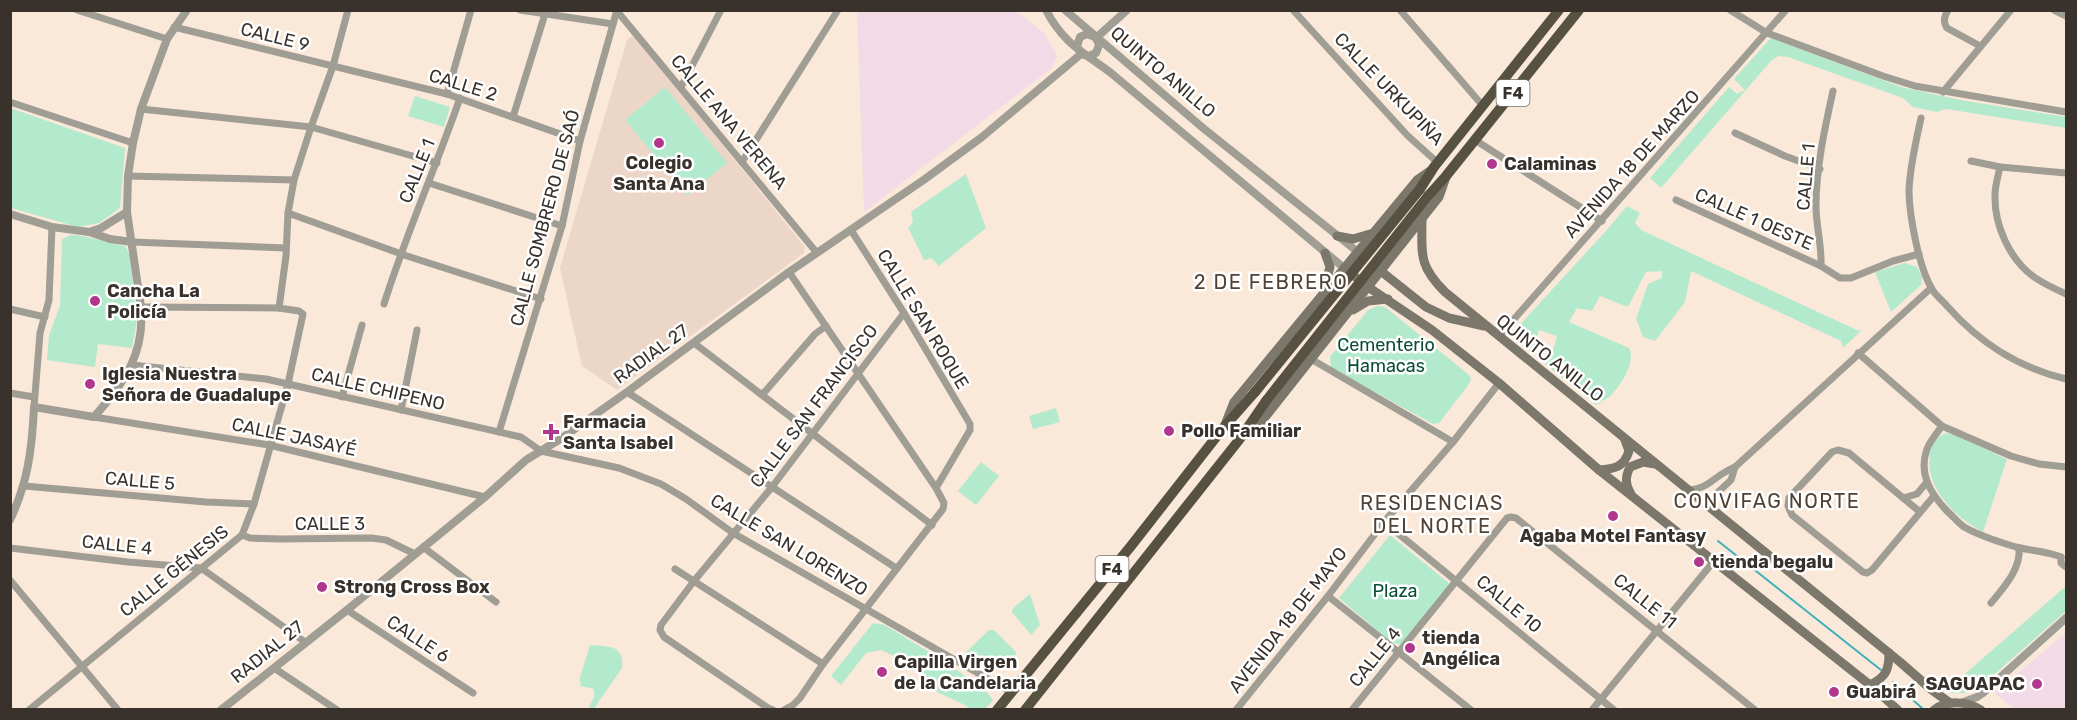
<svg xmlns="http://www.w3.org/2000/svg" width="2077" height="720" font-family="Rubik,sans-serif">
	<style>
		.industrial { fill: #f2dae6 }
		.education { fill: #ebd6c8 }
		.green { fill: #b3eace }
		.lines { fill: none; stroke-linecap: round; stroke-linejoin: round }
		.stream { stroke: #40afbb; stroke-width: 2 }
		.minor { stroke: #9f9d94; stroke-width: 7 }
		.tertiary { stroke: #9f9d94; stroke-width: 8 }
		.secondary { stroke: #7b776a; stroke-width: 9 }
		.trunk { stroke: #565140; stroke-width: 10 }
		.trunk-bridge { stroke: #565140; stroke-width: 10 }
		.poi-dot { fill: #b0378b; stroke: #fff; stroke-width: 2 }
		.labels { text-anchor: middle; stroke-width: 5; stroke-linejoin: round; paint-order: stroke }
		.shield { fill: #fff; stroke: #74706b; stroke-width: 1.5 }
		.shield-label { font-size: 16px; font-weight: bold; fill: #39322c }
		.street-label { font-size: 18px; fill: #39322c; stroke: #fff }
		.poi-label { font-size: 18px; font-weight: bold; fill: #39322c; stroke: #fff; text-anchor: start }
		.park-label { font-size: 18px; fill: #094e35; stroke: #fff }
		.neighbourhood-label { font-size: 20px; letter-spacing: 1.5px; fill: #514235; stroke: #fff }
	</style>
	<rect width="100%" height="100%" fill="#fae8d8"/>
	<g class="industrial">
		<path d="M857 11H1016L1044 33 1057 56 1052 68 864 212Z"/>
		<path d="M2066 633V709H2014L1994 693Z"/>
	</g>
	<path class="education" d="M632 36 637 39 805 247 804 253 617 390 582 366 560 268 627 40Z"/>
	<g class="green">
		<path d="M1771 38 1901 87 1960 100 2066 117V128L1946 109 1937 112 1913 107 1903 98 1788 57 1778 56 1771 61 1661 188 1650 178 1729 87 1737 94 1745 90 1734 79Z"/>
		<path d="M665 87 727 163 687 195 625 120Z"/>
		<path d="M415 96 450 107 444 127 408 116Z"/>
		<path d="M10 108 125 148 120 208 99 223 78 227 11 208Z"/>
		<path d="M966 174 986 228 939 266 931 258 924 260 908 228 913 222 911 212Z"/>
		<path d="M1627 206 1640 213 1635 223 1641 230 1859 331 1863 329 1843 348 1841 341 1691 271 1685 302 1655 341 1643 337 1636 319 1648 284 1662 278V271L1646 272 1628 307 1600 296 1592 311 1577 308 1569 322 1629 348C1636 361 1622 383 1613 393 1609 398 1602 401 1596 405L1545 364 1551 357 1557 336 1539 330 1532 351H1530L1519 341 1517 328 1605 232Z"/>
		<path d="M70 235C87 235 107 243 125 246L130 256 137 320 132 348 98 344 95 367 47 360 49 335 60 306 62 239Z"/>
		<path d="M1905 263 1917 267 1922 277 1921 285 1891 312 1875 272Z"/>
		<path d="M1378 306 1385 307 1468 374 1471 378 1469 384 1439 423 1433 424 1331 368 1330 357 1368 310Z"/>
		<path d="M1056 408 1060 422 1033 429 1029 416Z"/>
		<path d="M1946 433C1954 433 1995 454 2007 459L1983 532C1956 518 1924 488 1930 454 1931 444 1937 437 1946 433Z"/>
		<path d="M981 462 999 476 976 505 958 491Z"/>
		<path d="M1390 535 1451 585 1402 644 1392 643 1339 598Z"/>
		<path d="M2066 586V611L1979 688C1965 694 1953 696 1938 688L1940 686 1950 687Z"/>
		<path d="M1030 594 1040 625 1031 635 1012 612 1013 608Z"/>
		<path d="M873 623 885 625C902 636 988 686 993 700L985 709H969L967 706 937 692 920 674 892 655 881 650 866 653 841 685 831 676Z"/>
		<path d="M989 630H994L1017 653C998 674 986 664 965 653Z"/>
		<path d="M590 645C608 647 625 644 622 668L593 710 588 709 594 697V689L580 686 581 682 579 681Z"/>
	</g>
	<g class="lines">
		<g class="stream">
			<path d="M1718 541 1881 670"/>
			<path d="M1893 682 1923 709"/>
		</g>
		<g class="minor">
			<path d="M77 10 167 39"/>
			<path d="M520 10 613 24"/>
			<path d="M1293 10 1407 135 1438 163"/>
			<path d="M1400 10 1483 106"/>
			<path d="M1730 10 1767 33 1883 76 1915 86 2066 112"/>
			<path d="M1948 10C1944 17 1943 22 1947 28L1980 46"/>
			<path d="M2054 10 2066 16"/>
			<path d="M617 11 817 253"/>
			<path d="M174 27 447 94 580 141"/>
			<path d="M681 87 721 10"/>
			<path d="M1943 92 2011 10"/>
			<path d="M447 94 471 10"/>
			<path d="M10 102 133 143"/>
			<path d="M141 109 311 127 437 163"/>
			<path d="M513 117 545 14"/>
			<path d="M1921 118C1916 141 1910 166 1909 190 1909 215 1919 268 1932 289 1935 295 1942 300 1947 306 1980 343 2017 367 2066 379"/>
			<path d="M1735 133 1785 156 1820 169"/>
			<path d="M1475 140 1602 221"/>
			<path d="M1971 161 2000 167 2066 173"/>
			<path d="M742 162 838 10"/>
			<path d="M2000 167C1998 176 1995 186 1995 195 1994 224 2009 259 2034 277 2044 284 2055 289 2066 294"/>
			<path d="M128 176 294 180"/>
			<path d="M429 183 562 226"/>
			<path d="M1676 200 1821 266 1840 278H1851L1893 261 1919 254"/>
			<path d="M288 213 407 256 541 299"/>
			<path d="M132 242 286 248"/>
			<path d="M1821 266C1822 246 1816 226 1816 206 1816 168 1825 127 1833 91"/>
			<path d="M789 272 936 488"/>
			<path d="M384 304C406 234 436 167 460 98"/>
			<path d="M279 308 286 256 288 213 294 180 311 127 333 66 348 10"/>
			<path d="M10 309 45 317"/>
			<path d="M1500 335 1786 10"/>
			<path d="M694 343 932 525"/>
			<path d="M1858 353 1942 426 2011 456 2039 464 2066 467"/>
			<path d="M1311 359 1453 442"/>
			<path d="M132 365 266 379 288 384 521 437 541 451 619 468 661 484 686 499 733 533 1011 692"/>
			<path d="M627 392 896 568"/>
			<path d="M10 393 34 397"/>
			<path d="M762 395 815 334 826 326"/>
			<path d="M342 397 362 325"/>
			<path d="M34 407 40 333 49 300 52 227"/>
			<path d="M401 410 417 330"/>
			<path d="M94 417 269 445 485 497"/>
			<path d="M1942 426C1937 433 1930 441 1927 449 1918 474 1931 494 1947 511 1953 516 1958 523 1964 527 1980 536 1999 542 2016 547 2031 551 2047 551 2061 557"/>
			<path d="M499 432 562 226 580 141 617 10"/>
			<path d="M24 486 206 502 254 504"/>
			<path d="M1690 490C1709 489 1716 474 1735 467L1931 288"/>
			<path d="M1903 498 1917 494 1927 482"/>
			<path d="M1711 508 1716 494 1731 480 1735 467"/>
			<path d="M1920 512 1849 453 1838 450 1832 452 1789 498 1788 506 1792 515 1863 572 1867 573 1872 570 1933 497"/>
			<path d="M1384 522 1614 710"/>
			<path d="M242 535 250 538 281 539 371 538 386 540 415 554"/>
			<path d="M423 547 496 602"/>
			<path d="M10 548 128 562 201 568 305 642"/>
			<path d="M2061 557V563L2066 567"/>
			<path d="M675 569 823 664"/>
			<path d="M10 580 118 710"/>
			<path d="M1328 596 1471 710"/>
			<path d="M1991 603C2004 587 2021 569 2019 548"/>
			<path d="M347 610 473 693"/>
			<path d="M274 668 337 710"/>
			<path d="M29 710 242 535 254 504 288 384 303 314 299 311 279 308 141 307"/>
			<path d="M773 710 768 708 664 637 660 630 661 625 694 581 772 487 904 313"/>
			<path d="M784 710 793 705 800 698 823 664 943 509 944 503 936 488 970 430V424L904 313 851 230"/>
			<path d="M1236 710 1328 596 1384 522 1453 442 1499 383"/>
			<path d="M1352 710 1507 518 1511 517 1516 518 1755 710"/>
			<path d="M1592 710 1714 561"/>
		</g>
		<g class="tertiary">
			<path d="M1046 10C1063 43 1083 52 1111 73L1344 268"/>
			<path d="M1065 10 1203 128 1358 252"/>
			<path d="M1096 38 1127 10"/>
			<path d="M1080 52 1077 46 1080 37 1087 34 1095 37"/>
			<path d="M10 214 52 227 89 232 110 239 132 242"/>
			<path d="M89 232 101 228 127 212"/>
			<path d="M10 520C28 482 32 449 34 407L94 417C124 383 145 354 141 307L127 212 128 176 133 143 141 109 167 39 187 10"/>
			<path d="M1961 703 1977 697 1983 693 2066 618"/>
			<path d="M221 710 347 610 485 497 526 460 562 438 627 392 789 272 925 179 982 137 1081 54 1089 56 1096 53 1099 45 1096 38"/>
		</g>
		<g class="secondary">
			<path d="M1422 219C1422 254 1418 265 1445 292L1900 662 1932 690 1950 703"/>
			<path d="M1337 236 1353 239 1370 234"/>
			<path d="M1344 268 1368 287 1432 330 1499 383 1599 470 1870 685 1898 710"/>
			<path d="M1377 268 1426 307 1449 318 1484 326"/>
			<path d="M1324 288 1330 267 1325 253"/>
			<path d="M1353 310 1368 301 1388 299"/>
			<path d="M1225 425 1234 402 1417 180 1430 171"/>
			<path d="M1246 435 1262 421 1439 197 1446 177"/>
			<path d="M1599 470C1613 469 1624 468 1629 451L1625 440"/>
			<path d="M1631 494C1625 484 1625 477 1630 467L1643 462 1655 464"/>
			<path d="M1870 685C1886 677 1889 670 1889 653"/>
			<path d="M1934 710C1947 700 1967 701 1981 710"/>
		</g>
		<g class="trunk">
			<path d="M1420 189 1434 167 1559 10"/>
			<path d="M1428 196 1446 176 1579 10"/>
			<path d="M997 710 1131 546 1224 427 1255 392"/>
			<path d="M1025 710 1239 440 1266 401"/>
		</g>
		<g class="trunk-bridge">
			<path d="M1255 392 1420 189"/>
			<path d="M1266 401 1428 196"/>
		</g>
	</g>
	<g class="poi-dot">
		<circle cx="659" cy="143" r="6"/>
		<circle cx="1492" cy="164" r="6"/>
		<circle cx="95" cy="301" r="6"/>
		<circle cx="90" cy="384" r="6"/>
		<circle cx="1169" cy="431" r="6"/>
		<path d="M548 423h6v6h6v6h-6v6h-6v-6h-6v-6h6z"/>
		<circle cx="1613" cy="516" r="6"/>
		<circle cx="1699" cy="562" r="6"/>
		<circle cx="322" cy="587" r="6"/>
		<circle cx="1410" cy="648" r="6"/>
		<circle cx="882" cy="672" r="6"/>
		<circle cx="2037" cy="684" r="6"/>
		<circle cx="1834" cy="692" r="6"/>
	</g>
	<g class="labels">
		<g class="shield">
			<rect x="1496.5" y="80" width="33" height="26" rx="4.5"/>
			<rect x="1095.5" y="556" width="33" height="26" rx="4.5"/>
		</g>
		<g class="shield-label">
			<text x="1513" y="99">F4</text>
			<text x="1112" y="575">F4</text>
		</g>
		<g class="street-label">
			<text transform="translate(275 37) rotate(14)" y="6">CALLE 9</text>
			<text transform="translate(1163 72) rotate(40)" y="6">QUINTO ANILLO</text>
			<text transform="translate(463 85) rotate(17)" y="6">CALLE 2</text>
			<text transform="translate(1389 89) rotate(46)" y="6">CALLE URKUPIÑA</text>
			<text transform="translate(729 122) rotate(50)" y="6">CALLE ANA VERENA</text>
			<text transform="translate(1632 164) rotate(-48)" y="6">AVENIDA 18 DE MARZO</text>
			<text transform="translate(417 171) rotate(-68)" y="6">CALLE 1</text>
			<text transform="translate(1806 177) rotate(-85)" y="6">CALLE 1</text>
			<text transform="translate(545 218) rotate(-75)" y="6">CALLE SOMBRERO DE SAÓ</text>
			<text transform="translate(1754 219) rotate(24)" y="6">CALLE 1 OESTE</text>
			<text transform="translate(923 319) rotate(59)" y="6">CALLE SAN ROQUE</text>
			<text transform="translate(651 354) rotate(-36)" y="6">RADIAL 27</text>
			<text transform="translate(1550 358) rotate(38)" y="6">QUINTO ANILLO</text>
			<text transform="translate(378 389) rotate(13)" y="6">CALLE CHIPENO</text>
			<text transform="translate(814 406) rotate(-53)" y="6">CALLE SAN FRANCISCO</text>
			<text transform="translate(294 437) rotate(12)" y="6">CALLE JASAYÉ</text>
			<text transform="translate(140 481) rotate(5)" y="6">CALLE 5</text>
			<text x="330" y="530">CALLE 3</text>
			<text transform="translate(117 545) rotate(6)" y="6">CALLE 4</text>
			<text transform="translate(789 545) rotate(31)" y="6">CALLE SAN LORENZO</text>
			<text transform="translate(174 571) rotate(-39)" y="6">CALLE GÉNESIS</text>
			<text transform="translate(1645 601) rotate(39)" y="6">CALLE 11</text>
			<text transform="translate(1509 604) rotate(40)" y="6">CALLE 10</text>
			<text transform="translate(1288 620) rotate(-52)" y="6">AVENIDA 18 DE MAYO</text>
			<text transform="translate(418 639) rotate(33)" y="6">CALLE 6</text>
			<text transform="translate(267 652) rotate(-39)" y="6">RADIAL 27</text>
			<text transform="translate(1375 657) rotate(-51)" y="6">CALLE 4</text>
		</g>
		<g class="poi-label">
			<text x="659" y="169" text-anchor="middle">Colegio<tspan x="659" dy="21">Santa Ana</tspan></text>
			<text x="1504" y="170">Calaminas</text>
			<text x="107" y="297">Cancha La<tspan x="107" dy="21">Policía</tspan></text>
			<text x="102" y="380">Iglesia Nuestra<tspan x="102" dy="21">Señora de Guadalupe</tspan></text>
			<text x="563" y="428">Farmacia<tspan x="563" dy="21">Santa Isabel</tspan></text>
			<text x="1181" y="437">Pollo Familiar</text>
			<text x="1613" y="542" text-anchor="middle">Agaba Motel Fantasy</text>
			<text x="1711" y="568">tienda begalu</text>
			<text x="334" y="593">Strong Cross Box</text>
			<text x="1422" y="644">tienda<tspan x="1422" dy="21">Angélica</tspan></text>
			<text x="894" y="668">Capilla Virgen<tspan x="894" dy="21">de la Candelaria</tspan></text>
			<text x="2025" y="690" text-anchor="end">SAGUAPAC</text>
			<text x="1846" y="698">Guabirá</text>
		</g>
		<g class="park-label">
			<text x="1386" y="351">Cementerio<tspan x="1386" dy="21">Hamacas</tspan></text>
			<text x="1395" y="597">Plaza</text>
		</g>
		<g class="neighbourhood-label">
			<text x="1271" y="289">2 DE FEBRERO</text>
			<text x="1767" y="508">CONVIFAG NORTE</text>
			<text x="1432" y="510">RESIDENCIAS<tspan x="1432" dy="23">DEL NORTE</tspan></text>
		</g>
	</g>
	<rect width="2077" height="720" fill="none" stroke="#39322c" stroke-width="24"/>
</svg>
